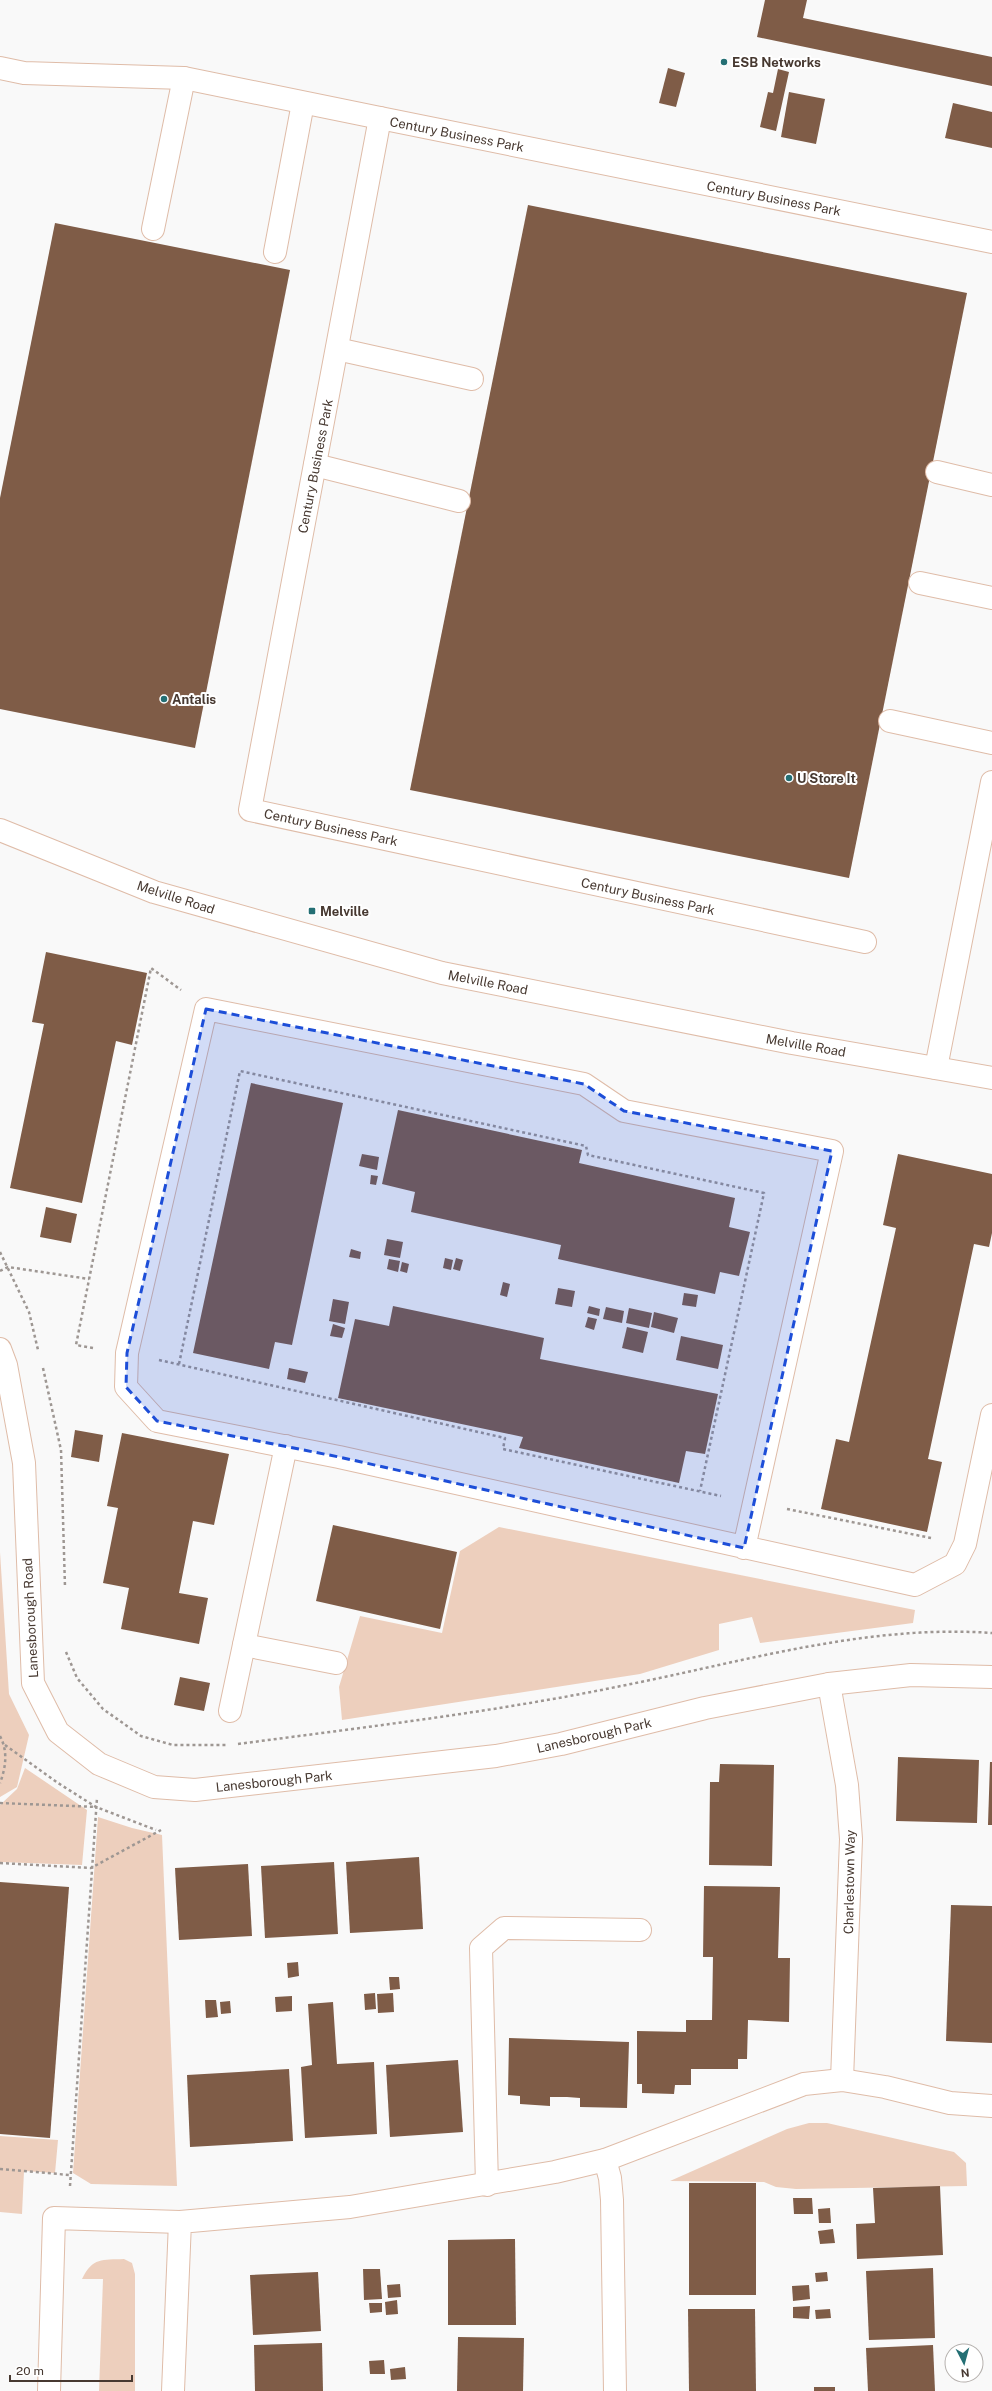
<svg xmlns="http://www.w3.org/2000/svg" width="992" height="2391" font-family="'Public Sans',sans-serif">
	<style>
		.green { fill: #edcfbd }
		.building { fill: #7f5c47 }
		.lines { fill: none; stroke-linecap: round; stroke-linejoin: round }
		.minor-casing { stroke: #dfbca8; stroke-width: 24 }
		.path { stroke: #9e9793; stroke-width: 2.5; stroke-dasharray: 3 3; stroke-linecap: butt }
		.minor { stroke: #fff; stroke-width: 22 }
		.marked { fill: #1d4ed8; fill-opacity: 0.2; stroke: #1d4ed8; stroke-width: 3; stroke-dasharray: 8 5; stroke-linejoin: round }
		.poi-dot { fill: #246f74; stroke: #fff; stroke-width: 1.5 }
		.labels { text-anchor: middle; stroke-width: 4; stroke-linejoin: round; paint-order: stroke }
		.poi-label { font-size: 13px; font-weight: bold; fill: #473931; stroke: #fff; text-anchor: start }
		.street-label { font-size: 13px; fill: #473931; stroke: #fff }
	</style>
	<rect width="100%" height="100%" fill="#f9f9f9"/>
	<g class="green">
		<path d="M499 1527 915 1610 913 1623 760 1643 752 1617 719 1624V1650L640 1674 342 1720 339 1687 360 1616 442 1633 460 1551Z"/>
		<path d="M0 1552 9 1694 29 1735 17 1787 0 1797Z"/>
		<path d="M25 1768 87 1810 82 1865 0 1862V1805L17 1789Z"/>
		<path d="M98 1817 132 1828 162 1835 177 2186 91 2184 73 2173Z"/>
		<path d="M809 2123H827L954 2152 966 2163 967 2186 796 2189 776 2187 764 2182 670 2181 787 2129Z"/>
		<path d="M0 2136 58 2140 55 2173 24 2171 22 2214 0 2212Z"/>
		<path d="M124 2259 132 2263 135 2274V2391H99L103 2279H82C93 2257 102 2260 124 2259Z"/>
	</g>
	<g class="building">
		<path d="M765 0H807L803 18 992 57V86L757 37Z"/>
		<path d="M668 68 685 73 676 107 659 103Z"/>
		<path d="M778 69 789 72 776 131 760 127 768 92 773 93Z"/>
		<path d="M789 92 825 99 816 144 781 137Z"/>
		<path d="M953 103 992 112V148L945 138Z"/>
		<path d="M528 205 967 293 849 878 410 790Z"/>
		<path d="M55 223 290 270 195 748 0 709V498Z"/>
		<path d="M46 952 147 973 132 1045 116 1041 82 1203 10 1188 44 1024 32 1022Z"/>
		<path d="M251 1083 343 1103 292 1345 275 1342 269 1369 193 1353Z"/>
		<path d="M398 1110 582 1150 579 1163 735 1198 729 1227 750 1232 739 1276 720 1272 715 1294 558 1259 561 1245 411 1212 415 1192 382 1184Z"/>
		<path d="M362 1154 379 1157 377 1170 359 1166Z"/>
		<path d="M898 1154 992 1174V1233L989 1247 974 1244 928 1459 942 1462 927 1532 821 1509 836 1439 849 1442 896 1228 883 1225Z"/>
		<path d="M371 1175 378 1176 376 1185 370 1184Z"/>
		<path d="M46 1207 77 1214 71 1243 40 1237Z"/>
		<path d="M387 1239 403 1242 400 1258 384 1255Z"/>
		<path d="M351 1249 361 1252 360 1259 349 1257Z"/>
		<path d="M445 1258 453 1260 451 1270 443 1268Z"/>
		<path d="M456 1258 463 1260 460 1271 453 1269Z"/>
		<path d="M389 1259 400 1261 398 1272 387 1269Z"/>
		<path d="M402 1262 409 1264 407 1273 400 1271Z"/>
		<path d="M503 1282 510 1284 507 1297 500 1295Z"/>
		<path d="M558 1288 575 1291 572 1307 555 1304Z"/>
		<path d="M684 1293 698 1295 696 1307 682 1305Z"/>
		<path d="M333 1299 349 1302 345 1324 329 1321Z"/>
		<path d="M393 1306 544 1338 540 1359 718 1394 705 1454 686 1451 679 1483 519 1448 523 1437 338 1398 355 1319 389 1326Z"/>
		<path d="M589 1306 600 1309 599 1316 587 1313Z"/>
		<path d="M606 1307 624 1311 622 1323 603 1319Z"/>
		<path d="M629 1308 652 1313 649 1328 626 1323Z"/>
		<path d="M654 1312 678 1318 674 1333 651 1327Z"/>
		<path d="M588 1317 597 1319 594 1330 585 1327Z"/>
		<path d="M333 1324 345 1328 342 1338 330 1336Z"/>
		<path d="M627 1327 648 1332 643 1353 622 1348Z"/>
		<path d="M681 1336 723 1345 718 1369 676 1360Z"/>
		<path d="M289 1368 308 1372 305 1383 287 1379Z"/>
		<path d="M75 1430 103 1435 99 1462 71 1457Z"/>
		<path d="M122 1433 229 1454 214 1525 193 1521 179 1593 208 1598 199 1644 121 1629 129 1588 103 1583 118 1508 107 1506Z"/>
		<path d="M333 1525 457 1552 440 1629 316 1601Z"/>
		<path d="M180 1677 210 1683 204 1711 174 1705Z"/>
		<path d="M898 1757 979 1760 977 1823 896 1821Z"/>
		<path d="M990 1762H992V1825H988Z"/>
		<path d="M720 1764 774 1765 772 1866 709 1865 710 1782H719Z"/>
		<path d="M419 1857 423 1929 350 1933 346 1862Z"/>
		<path d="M334 1862 338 1934 265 1938 261 1866Z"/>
		<path d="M248 1864 252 1936 179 1940 175 1868Z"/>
		<path d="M0 1882 69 1887 50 2138 0 2134Z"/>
		<path d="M704 1886 780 1887 778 1958H790L789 2022 748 2020 747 2059H738V2069H691V2085H675L674 2094 642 2093V2084H637V2031L686 2032V2020H712L713 1957H703Z"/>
		<path d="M951 1905 992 1906V2043L946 2041Z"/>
		<path d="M298 1962 299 1976 288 1978 287 1963Z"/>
		<path d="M389 1977H399L400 1989 390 1990Z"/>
		<path d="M375 1993 376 2009 365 2010 364 1994Z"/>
		<path d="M393 1993 394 2012 378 2013 377 1994Z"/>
		<path d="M292 1996V2011L276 2012 275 1997Z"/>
		<path d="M205 2000H216L218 2017 206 2018Z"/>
		<path d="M230 2001 231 2013 221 2014 220 2002Z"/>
		<path d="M333 2002 337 2064 374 2062 377 2134 305 2138 301 2067 312 2065 308 2004Z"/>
		<path d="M509 2038 629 2042 627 2108 580 2107V2098L567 2097H550V2106L520 2104V2096L508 2095Z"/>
		<path d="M458 2060 463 2132 390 2137 386 2065Z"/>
		<path d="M289 2069 293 2141 190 2147 187 2075Z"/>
		<rect x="689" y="2183" width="67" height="112"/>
		<path d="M940 2186 943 2255 857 2259 856 2224 875 2223 873 2188Z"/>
		<path d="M793 2198H812L813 2214H794Z"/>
		<path d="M830 2208 831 2223H819L818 2209Z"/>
		<path d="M833 2229 835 2243 820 2244 818 2231Z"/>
		<path d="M515 2239 516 2325H448V2240Z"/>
		<path d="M933 2268 935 2338 869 2340 866 2271Z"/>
		<path d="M363 2269H380L382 2299 364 2300Z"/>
		<path d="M318 2272 321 2331 253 2335 250 2275Z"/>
		<path d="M827 2272 828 2281 816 2282 815 2273Z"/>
		<path d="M400 2284 401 2297 388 2298 387 2285Z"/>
		<path d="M809 2285 810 2299 793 2301 792 2286Z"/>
		<path d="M397 2300 398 2314 386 2315 385 2302Z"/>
		<path d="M369 2303H382V2312L370 2313Z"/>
		<path d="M810 2306 809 2319 793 2318V2307Z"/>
		<path d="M688 2309H755L756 2391H689Z"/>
		<path d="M830 2309 831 2318 816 2319 815 2310Z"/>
		<path d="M458 2337 524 2338 523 2391H457Z"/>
		<path d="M322 2343 323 2391H255L254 2345Z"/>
		<path d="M933 2345 935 2391H868L866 2348Z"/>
		<path d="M384 2360 385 2374H370L369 2361Z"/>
		<path d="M405 2367 406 2379 391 2380 390 2369Z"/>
		<rect x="814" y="2387" width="21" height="4"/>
	</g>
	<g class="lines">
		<defs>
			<g id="minor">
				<path d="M0 68 24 73 184 78 380 118"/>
				<path d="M153 229 184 78"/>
				<path d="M275 252 303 103"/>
				<path d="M337 349 472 379"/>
				<path d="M315 465 459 501"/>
				<path d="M937 472 992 485"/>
				<path d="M920 583 992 598"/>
				<path d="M890 721 992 743"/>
				<path d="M0 830 154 892 442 973 792 1043 992 1078"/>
				<path d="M865 942 250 810 380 118 992 242"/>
				<path d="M936 1068 992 782"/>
				<path d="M0 1349 6 1365 24 1463 33 1683 58 1732 99 1764 154 1787 195 1790 496 1756 561 1744 705 1708 829 1684 911 1675 992 1677"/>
				<path d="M744 1548 832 1151 624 1111 584 1084 206 1009 127 1353 126 1387 157 1421 339 1457 915 1585 955 1564 965 1544 992 1415"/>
				<path d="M244 1645 336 1663"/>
				<path d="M829 1684 847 1785 851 1839 842 2080"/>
				<path d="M230 1711 286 1446"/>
				<path d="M605 2160 610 2178 612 2200 615 2391"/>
				<path d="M487 2185 481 1948 504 1928 640 1930"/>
				<path d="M49 2391 54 2218 180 2222"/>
				<path d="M173 2391 180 2222 350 2207 555 2172 605 2160 804 2084 842 2080 885 2087 950 2103 992 2106"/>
			</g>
		</defs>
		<use href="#minor" class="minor-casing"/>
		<g class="path">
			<path d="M0 1252 29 1312 38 1350"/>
			<path d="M0 1271 8 1267 89 1279"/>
			<path d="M93 1348 76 1345 151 968 181 990"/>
			<path d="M159 1360 505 1438 503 1449 721 1496"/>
			<path d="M179 1364 240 1071 586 1146 588 1155 764 1193 700 1491"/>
			<path d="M43 1368 61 1450 65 1587"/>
			<path d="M787 1509 931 1538"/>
			<path d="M66 1652 77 1678 103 1709 141 1736 173 1745H227"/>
			<path d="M0 1736C8 1751 6 1767 0 1783"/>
			<path d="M238 1744C366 1727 495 1712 621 1686 743 1662 866 1624 992 1633"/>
			<path d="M5 1745 58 1783 96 1807 156 1830"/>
			<path d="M0 1803 96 1807"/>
			<path d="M0 1863 91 1868 161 1830"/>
			<path d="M0 2169 70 2175"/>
			<path d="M70 2186 97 1798"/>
		</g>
		<use href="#minor" class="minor"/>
	</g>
	<path class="marked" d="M206 1009 584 1084 624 1111 832 1151 744 1548 339 1457 157 1421 126 1387 127 1353Z"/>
	<g class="poi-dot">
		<circle cx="724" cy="62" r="4"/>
		<circle cx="164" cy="699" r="4"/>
		<circle cx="789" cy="778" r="4"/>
		<rect x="308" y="907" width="8" height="8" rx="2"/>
	</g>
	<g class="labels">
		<g class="poi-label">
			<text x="732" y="67">ESB Networks</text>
			<text x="172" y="704">Antalis</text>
			<text x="797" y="783">U Store It</text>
			<text x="320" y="916">Melville</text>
		</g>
		<g class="street-label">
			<text transform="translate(457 134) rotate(11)" y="5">Century Business Park</text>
			<text transform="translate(774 198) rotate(11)" y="5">Century Business Park</text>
			<text transform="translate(315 466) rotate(-79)" y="5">Century Business Park</text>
			<text transform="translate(331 827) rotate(12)" y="5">Century Business Park</text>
			<text transform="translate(648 896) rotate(12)" y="5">Century Business Park</text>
			<text transform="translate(176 897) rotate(18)" y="5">Melville Road</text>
			<text transform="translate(488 982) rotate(11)" y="5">Melville Road</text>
			<text transform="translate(806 1045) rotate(10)" y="5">Melville Road</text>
			<text transform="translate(30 1618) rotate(-93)" y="5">Lanesborough Road</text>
			<text transform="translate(594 1735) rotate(-13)" y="5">Lanesborough Park</text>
			<text transform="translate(274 1781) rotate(-6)" y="5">Lanesborough Park</text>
			<text transform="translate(849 1882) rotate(-89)" y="5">Charlestown Way</text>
		</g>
	</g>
	<g transform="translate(964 2363) rotate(174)"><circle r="19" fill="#ffffff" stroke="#b5b0ad"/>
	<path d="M0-3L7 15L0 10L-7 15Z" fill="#246f74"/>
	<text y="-6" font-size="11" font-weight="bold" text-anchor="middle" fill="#473931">N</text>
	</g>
	<path d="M10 2375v6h122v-6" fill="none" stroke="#473931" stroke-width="2"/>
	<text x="16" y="2375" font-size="12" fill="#473931" stroke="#ffffff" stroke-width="3" paint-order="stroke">20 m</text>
</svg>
